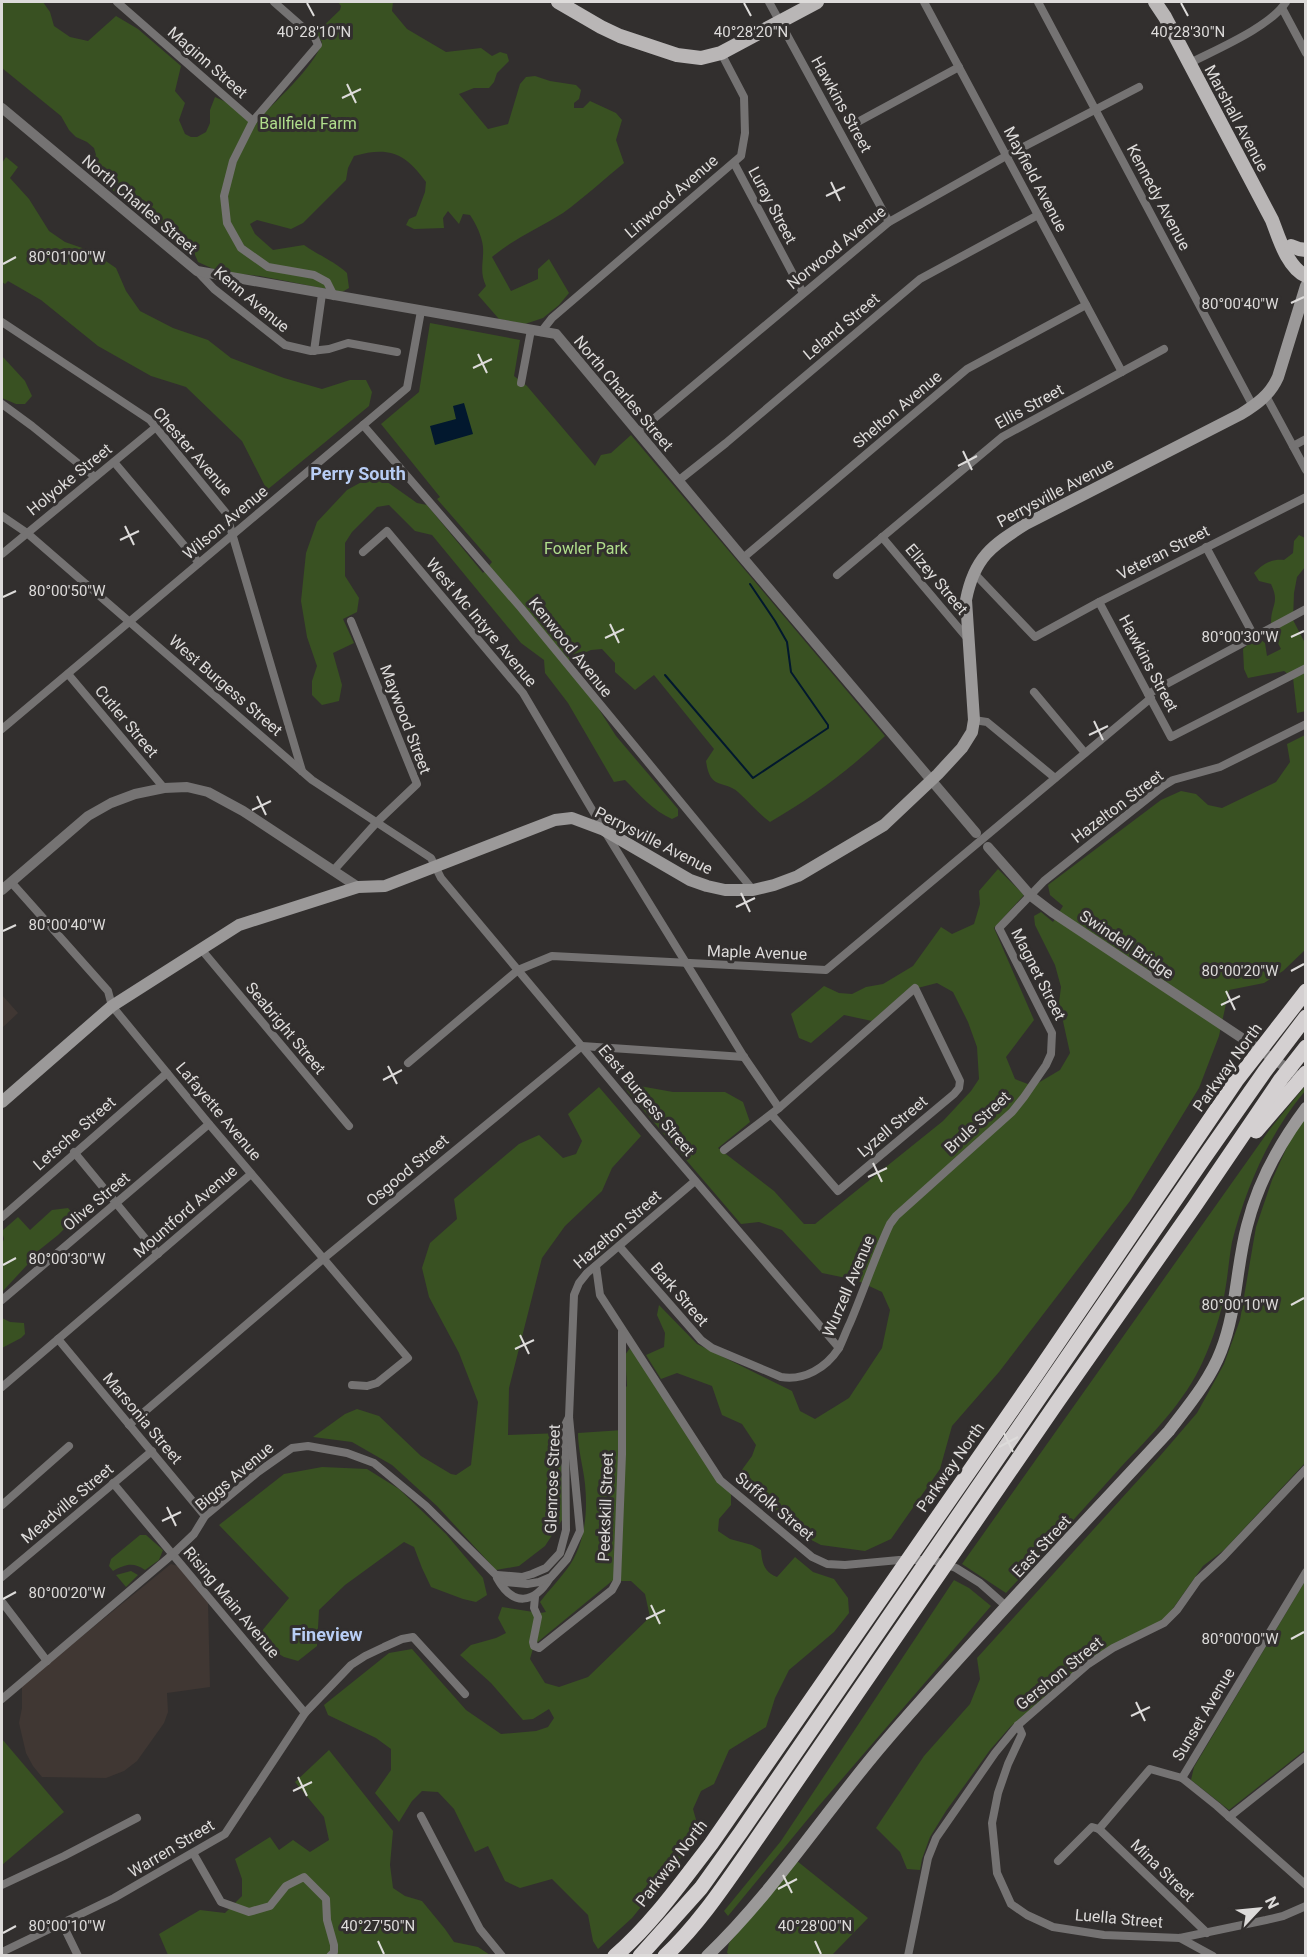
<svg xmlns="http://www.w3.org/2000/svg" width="1307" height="1957" font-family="Roboto,sans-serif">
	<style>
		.built { fill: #403733 }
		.green { fill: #395122; fill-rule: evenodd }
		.water { fill: #02182e }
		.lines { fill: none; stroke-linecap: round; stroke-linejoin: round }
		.stream { stroke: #02182e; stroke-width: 2 }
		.minor { stroke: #757373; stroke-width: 8 }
		.tertiary { stroke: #757373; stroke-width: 10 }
		.secondary { stroke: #9b9999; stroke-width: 12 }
		.primary { stroke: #b9b6b6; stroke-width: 14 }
		.motorway { stroke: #d4d0d1; stroke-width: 15 }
		.ticks { fill: none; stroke: #dddbda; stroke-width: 2 }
		.labels { text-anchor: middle; stroke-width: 6; stroke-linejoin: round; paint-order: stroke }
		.street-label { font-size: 16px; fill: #dddbda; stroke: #322f2e }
		.park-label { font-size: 16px; fill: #b0de8c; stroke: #322f2e }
		.neighbourhood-label { font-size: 18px; font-weight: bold; fill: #b8cdf4; stroke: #322f2e }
		.ticks-label { font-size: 15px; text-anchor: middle; fill: #dddbda; stroke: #322f2e; stroke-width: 6; stroke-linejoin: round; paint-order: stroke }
	</style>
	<rect width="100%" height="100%" fill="#322f2e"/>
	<g class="built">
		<path d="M2 995 18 1013 2 1028Z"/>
		<path d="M171 1564 178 1566 208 1603 210 1687 167 1693 168 1712 164 1723 137 1761 124 1771 106 1778 42 1777 33 1766 26 1753 19 1723 22 1708V1685Z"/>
	</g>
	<g class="green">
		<path d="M2 2H43L50 12 54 26 70 37 88 41 116 16 138 29 181 66 175 91 185 103 179 120 185 134 191 137H197L206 132 210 123V110L215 97 226 102 255 123C272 104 316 66 322 42L316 33 340 10 341 6 338 2H393L392 11 407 29 446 52 481 48 492 56 500 52 507 54 509 61 497 73 494 82 489 88H474L459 94 488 129 508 124 520 84 526 77 535 76 550 81 576 85 581 90 579 99 574 103V108H583L590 101 616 113 622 120 616 140 624 163C604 179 584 198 563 213 539 228 513 239 492 257L511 291 538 279V269L549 259 569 293 559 305 543 318 525 324 499 319 478 295 486 286C479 271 484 262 483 247 482 236 476 224 470 215L463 214 459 224 448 211 443 218 444 228 414 229 406 225 409 219 416 216 425 192 426 182C405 153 389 146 354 156L348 168 346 180 303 223 291 229 257 220 250 224 255 234 273 250 304 245C318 255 334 261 347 273L349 288 342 292 260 276 220 272 198 262C184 227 172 236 147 218 126 204 108 185 89 169L88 166 96 155 94 148 87 142 76 137 69 130 61 116 2 68Z"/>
		<path d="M6 157 18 167 10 178 29 199 49 231 65 242 91 251 116 268 126 291 140 311 173 328 208 340 231 358 284 378 322 389 350 380H366L372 392 369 406 267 490 242 441 186 387 151 376 98 346 41 300 8 281 5 284 2 282V163Z"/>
		<path d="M430 323 520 340 514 376 527 386 595 466 601 455 611 453 631 435 885 736C848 771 813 797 770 822 758 813 749 802 738 792 723 779 710 791 706 761L714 749 654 675 635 690 615 672V663L602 649 591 650 570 659 567 666 593 700 616 736 678 809V816L672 819C653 811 639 794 625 780L614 782 568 703 545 673 544 660 521 643 432 535 415 531 389 505 377 507 352 532 345 543V576L359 598 357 612 343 619 354 643 333 653 342 685 339 701 322 705 312 695V681L317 666 307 637 301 601 306 553 317 522 347 490 376 474 417 503 427 505 483 573 492 562 437 499 440 497 381 424 419 392Z"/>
		<path d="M2 356 25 381 32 396 25 404H16L2 398Z"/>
		<path d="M1299 535 1305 538V567L1297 577 1294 593 1293 620 1305 643 1306 711 1297 713 1293 678 1284 671 1248 678 1244 669 1243 649 1253 640 1260 639 1265 643 1267 656 1281 649C1277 641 1271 631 1271 622 1271 605 1280 603 1271 584L1259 581 1254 573C1263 564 1270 559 1284 560L1293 553 1294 541Z"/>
		<path d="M1305 735V950L1283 971 1264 983 1229 990 1219 1036 1199 1088 1130 1201 999 1372 952 1426 940 1469 891 1539 865 1551 821 1545 796 1532 736 1478 752 1456 756 1445 742 1424 722 1415 712 1386 677 1373 661 1379 646 1355 664 1347 665 1333 657 1315 659 1305 697 1344 792 1391 800 1411 815 1419 849 1398 882 1348 890 1310 882 1292 856 1280 822 1273 782 1230 759 1222 741 1224 627 1091 623 1083 673 1092H725L743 1102 750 1122 718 1148 774 1191 804 1224H815L943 1121 971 1091 979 1079 977 1047 968 1022 953 992 937 983 906 991 872 1021 844 1015 811 1043 799 1038 791 1014 824 986 839 993 852 994 866 987 883 984 913 966 941 927 952 934 974 924 980 904 979 891 998 869 1024 895 994 928 1034 1020 1006 1057 1015 1079 1033 1086 1060 1070 1070 1053 1059 1003 1061 987 1055 965 1035 925 1034 916 1041 912 1053 922 1063 906 1050 895 1048 885 1161 800 1181 791 1196 794 1208 805 1222 808 1276 782 1290 762 1287 744Z"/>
		<path d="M1305 1086V1091C1269 1134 1246 1187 1232 1242 1229 1258 1228 1275 1225 1291 1221 1315 1213 1339 1203 1361 1185 1402 1151 1435 1120 1468 1083 1510 1045 1551 1006 1593L962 1564 1270 1129Z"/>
		<path d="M599 1087 641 1136 612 1168 602 1191 565 1226 542 1258 509 1388 508 1435 561 1433 562 1520 545 1546 519 1566 496 1570 437 1506 392 1465 352 1442 313 1437 345 1414 357 1409 379 1416 421 1456 451 1474 456 1475 471 1465 478 1402 459 1353 429 1297 422 1268 430 1243 457 1219 454 1199 519 1144 539 1135 563 1158 576 1154 582 1141 568 1114Z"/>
		<path d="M1305 1118V1463L1224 1550 1203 1566 1169 1614 1160 1622 1085 1662 1010 1727 990 1750 946 1811 930 1837 922 1859 920 1870 907 1869 900 1852 876 1828 924 1756 970 1704 980 1679 977 1658 1160 1456 1197 1413 1224 1364 1240 1320 1256 1227 1272 1180 1291 1138Z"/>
		<path d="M68 1208 74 1215 71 1222 58 1235 33 1255 28 1264 2 1292V1244L4 1239 2 1231 18 1217 30 1230 52 1210Z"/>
		<path d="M2 1318 10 1322 24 1323 25 1334 21 1338 2 1348Z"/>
		<path d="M630 1348 731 1493V1505L719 1519 718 1531 730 1539 752 1545 761 1550C762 1563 764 1572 777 1577L795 1557 813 1572 834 1579 848 1598 849 1613 834 1632 789 1670 775 1698 766 1727 729 1750 714 1784 701 1791 693 1809 700 1834 632 1918 598 1949 593 1941 588 1915 552 1879 520 1888 505 1881 488 1846 475 1852 454 1809 438 1792 422 1791 412 1801 399 1822 375 1793 391 1770V1749L376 1738 328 1715 324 1705 389 1653 412 1649 466 1710 501 1734 536 1731 548 1727 554 1718 549 1709 533 1719 523 1720 491 1683 460 1655 471 1645 496 1638 506 1633 498 1618 502 1607 540 1613 546 1612 540 1602C549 1590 559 1580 567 1569 585 1545 588 1513 585 1484 583 1466 578 1450 578 1433L623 1430 624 1389 627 1386 625 1355ZM612 1581H631L645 1594 650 1617 588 1677 559 1687 545 1683 530 1659 534 1645Z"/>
		<path d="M322 1467 367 1469 399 1489 446 1534 483 1578 487 1595 476 1602 463 1599 431 1587 422 1568 414 1547 404 1542 345 1585 319 1610 317 1646 298 1661 284 1657 259 1642 261 1632 289 1598 219 1525 284 1474Z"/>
		<path d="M140 1535H146L163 1550 159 1560 145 1570C133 1562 126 1564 113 1571L109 1566 111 1559Z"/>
		<path d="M131 1571 138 1575 126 1587 116 1575Z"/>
		<path d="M954 1580 969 1588 991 1606 817 1808 728 1916 724 1911 781 1841Z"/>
		<path d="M1305 1581V1750L1229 1810 1191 1780 1194 1767Z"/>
		<path d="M2 1739 64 1812 2 1865Z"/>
		<path d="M329 1750 393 1831 390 1865 393 1888 405 1896 422 1901 445 1929 454 1942 478 1947 490 1955H168L159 1934 200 1910 225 1913 242 1896V1879L235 1859 270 1837 279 1850 293 1840 310 1852 329 1840 324 1817 295 1782Z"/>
		<path d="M797 1861 868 1918 833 1954 730 1955 727 1953 729 1943Z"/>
	</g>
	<path class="water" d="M464 403 473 434 435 445 430 426 456 419 453 406Z"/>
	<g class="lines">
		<path class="stream" d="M665 675 753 778 828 728V725L791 672 787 642 775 621 750 584"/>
		<g class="minor">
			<path d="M117 2 253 121"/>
			<path d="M274 2 315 38 318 45 253 121 233 161 224 196 227 223 241 248 268 267 314 275 327 282 334 296"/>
			<path d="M769 2 889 222"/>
			<path d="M924 2 1122 372"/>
			<path d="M1038 2 1253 406"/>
			<path d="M1282 8 1306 53"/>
			<path d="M1190 63C1217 49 1270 27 1286 2"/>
			<path d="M854 124 959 67"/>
			<path d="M734 163 803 293"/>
			<path d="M197 271 214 289 285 345 311 351 329 349 348 343 397 352"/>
			<path d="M2 322 150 420 226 513 302 771"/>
			<path d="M541 332 552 318 741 156 745 133 744 97 721 53"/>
			<path d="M314 351 322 294"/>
			<path d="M521 383 531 330"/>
			<path d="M1266 396 1306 470"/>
			<path d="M2 404 32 426 95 477"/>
			<path d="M363 425 521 608 753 890"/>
			<path d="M638 432 889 222 1006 156 1139 87"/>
			<path d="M1293 446 1306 439"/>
			<path d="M114 462 199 563"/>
			<path d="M678 481 726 443 920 279 1038 215"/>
			<path d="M2 516 27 533 312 780 431 858 441 878 650 1128 839 1348"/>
			<path d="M882 537 968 639"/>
			<path d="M1206 547 1254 636"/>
			<path d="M363 552 387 531 523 693 604 830 744 1057 779 1108"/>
			<path d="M2 554 156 427"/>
			<path d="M743 558 967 369 1086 305"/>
			<path d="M973 572 1035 637 1099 602 1306 497"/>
			<path d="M837 575 1002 437 1164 349"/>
			<path d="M1099 602 1171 737 1306 668"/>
			<path d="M68 674 164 788"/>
			<path d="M1034 692 1085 753"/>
			<path d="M1148 694 1306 609"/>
			<path d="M974 720 987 722 1055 778"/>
			<path d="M2 729 407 388 421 311"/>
			<path d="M333 871 377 822 417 784 351 621"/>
			<path d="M11 882 108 991 112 1006 209 1124 408 1358 377 1383 367 1386 352 1385"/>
			<path d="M201 949 349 1126"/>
			<path d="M408 1063 518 970 552 956 826 970 1151 698"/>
			<path d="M724 1150 779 1108 915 988 960 1081 959 1088 954 1094 838 1191 771 1114"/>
			<path d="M74 1152 158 1254"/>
			<path d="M2 1217 167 1073"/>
			<path d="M619 1246 701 1340 712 1348 781 1377C804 1381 826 1368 839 1348 843 1340 846 1331 850 1323 864 1290 875 1256 890 1224L896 1216 1012 1112 1024 1097 1046 1065 1051 1054 1052 1033 999 928 1044 881 1163 786 1173 780 1220 767 1306 724"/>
			<path d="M596 1266 600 1295 720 1480 812 1557 827 1564 845 1565 899 1560H933L956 1568 980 1583 1007 1607"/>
			<path d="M2 1300 209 1124"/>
			<path d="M58 1339 205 1516"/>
			<path d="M2 1387 251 1174"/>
			<path d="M129 1425 323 1259 582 1046 744 1057"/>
			<path d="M113 1483 305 1713"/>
			<path d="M2 1505 69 1446"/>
			<path d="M497 1575 522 1577 532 1574 546 1568 560 1553 566 1530 565 1425 569 1417"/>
			<path d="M2 1577 152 1451"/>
			<path d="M497 1578C513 1607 534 1604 550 1578"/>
			<path d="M535 1597 534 1608 538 1617 533 1642 534 1646 539 1648 612 1590 617 1581 622 1454V1332"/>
			<path d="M2 1602 47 1661"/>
			<path d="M2 1699 173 1554 194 1534 205 1516 258 1472 292 1448 308 1446 347 1453 374 1463 426 1506 496 1575 506 1582 527 1584 539 1582 551 1577 567 1559 580 1531 569 1417 574 1295 579 1283 587 1273 695 1181"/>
			<path d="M1018 1725 1022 1734 1008 1764 998 1793 992 1823 997 1873 1011 1904 1027 1915 1053 1927 1104 1935 1180 1938 1266 1920 1283 1916 1306 1906"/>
			<path d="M1182 1778 1306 1572"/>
			<path d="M421 1816 480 1929 502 1956"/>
			<path d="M1229 1817 1306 1756"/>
			<path d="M1099 1829 1150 1769 1182 1778 1217 1806 1306 1885"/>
			<path d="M1099 1829 1207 1933"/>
			<path d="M193 1853 221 1902 249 1912 270 1906 286 1886 304 1877 326 1899 327 1920 334 1945V1952L330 1956"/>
			<path d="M1058 1861 1092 1827 1099 1829"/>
			<path d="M2 1885 64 1856 137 1818"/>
			<path d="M62 1923 78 1956"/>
			<path d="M1180 1938 1213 1956"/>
			<path d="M2 1952 114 1898 225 1834 305 1713 351 1665 365 1656 384 1647 402 1639 413 1637 465 1694"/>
			<path d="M908 1956 928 1858 936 1838 995 1753 1018 1725 1087 1665 1113 1648 1164 1623 1177 1610 1198 1580 1223 1557 1306 1469"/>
		</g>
		<g class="tertiary">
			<path d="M2 108 197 271 556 334 743 558 976 833"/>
			<path d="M988 847 1031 896 1052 912 1293 1072"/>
			<path d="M2 890 88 816 111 803 135 794 164 788 187 787 208 792 243 811 358 887"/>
		</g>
		<g class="secondary">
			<path d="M2 1102 112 1006 239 925 358 887 385 886 555 820 572 818 604 830 690 880 707 886 725 890H753L774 885 798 876 884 825 938 774 962 748 972 732 974 720 966 600C974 558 992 545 1026 524L1241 414C1257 404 1270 395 1278 377L1306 286"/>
			<path d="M707 1956C774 1892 824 1813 884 1743 976 1636 1074 1534 1169 1431 1188 1406 1210 1380 1221 1351 1237 1310 1236 1267 1247 1226 1258 1182 1279 1144 1306 1108"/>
		</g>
		<g class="primary">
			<path d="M558 2 601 27 620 36 677 55 701 58 721 53 817 2"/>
			<path d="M1155 2 1165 17 1272 220C1279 238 1287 267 1306 276"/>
			<path d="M1291 246 1299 249 1306 250"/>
		</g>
		<g class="motorway">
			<path d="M1256 1131 1306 1073"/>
			<path d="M615 1956C652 1924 681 1883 711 1844L1034 1378 1236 1081 1306 991"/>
			<path d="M640 1956 701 1888 741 1832 1204 1158 1265 1071 1306 1017"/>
			<path d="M665 1956C697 1926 722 1889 747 1853L1058 1401 1194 1207 1281 1079 1306 1047"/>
		</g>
	</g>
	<path class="ticks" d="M307 3 314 16M744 3 751 16M1181 3 1188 16M347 84 356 103M342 98 361 89M831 182 840 201M826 196 845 187M3 264 16 257M1291 303 1304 297M478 354 487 373M473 368 492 359M963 451 972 470M958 466 977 456M125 526 134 545M120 540 139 531M3 597 16 591M610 624 619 643M1291 637 1304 631M605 638 624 629M1094 721 1103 740M1089 735 1108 726M257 796 266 815M252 810 271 801M741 893 750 912M736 907 755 898M3 931 16 925M1291 971 1304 964M1226 991 1235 1010M1221 1005 1240 996M388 1066 397 1084M383 1080 402 1070M873 1163 882 1182M868 1177 887 1168M3 1265 16 1258M1291 1305 1304 1298M520 1335 529 1354M515 1349 534 1340M1004 1433 1013 1452M999 1447 1018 1437M167 1507 176 1526M162 1521 181 1512M3 1599 16 1592M651 1605 660 1624M646 1619 665 1610M1291 1639 1304 1632M1136 1702 1145 1721M1131 1716 1150 1707M298 1777 307 1796M293 1791 312 1782M783 1875 792 1893M778 1889 797 1879M3 1933 16 1926M378 1941 384 1954M815 1941 821 1954"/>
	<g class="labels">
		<g class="street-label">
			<text transform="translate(208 62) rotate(41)" y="6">Maginn Street</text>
			<text transform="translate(842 104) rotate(61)" y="6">Hawkins Street</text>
			<text transform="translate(1237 118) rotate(62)" y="6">Marshall Avenue</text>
			<text transform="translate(1036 179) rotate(62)" y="6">Mayfield Avenue</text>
			<text transform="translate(671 196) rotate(-41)" y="6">Linwood Avenue</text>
			<text transform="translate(1159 197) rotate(62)" y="6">Kennedy Avenue</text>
			<text transform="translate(140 204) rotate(40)" y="6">North Charles Street</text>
			<text transform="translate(773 205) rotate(62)" y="6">Luray Street</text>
			<text transform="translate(836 247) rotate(-39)" y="6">Norwood Avenue</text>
			<text transform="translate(252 299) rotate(40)" y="6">Kenn Avenue</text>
			<text transform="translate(841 326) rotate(-40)" y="6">Leland Street</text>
			<text transform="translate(624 393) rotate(50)" y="6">North Charles Street</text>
			<text transform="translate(1029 406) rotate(-29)" y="6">Ellis Street</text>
			<text transform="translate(897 409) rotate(-40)" y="6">Shelton Avenue</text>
			<text transform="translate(193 451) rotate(49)" y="6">Chester Avenue</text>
			<text transform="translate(69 479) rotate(-39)" y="6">Holyoke Street</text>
			<text transform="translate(1055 492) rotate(-28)" y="6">Perrysville Avenue</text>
			<text transform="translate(225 522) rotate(-40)" y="6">Wilson Avenue</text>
			<text transform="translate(1163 552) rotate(-27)" y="6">Veteran Street</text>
			<text transform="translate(937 579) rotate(50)" y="6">Ellzey Street</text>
			<text transform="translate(482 622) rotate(50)" y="6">West Mc Intyre Avenue</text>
			<text transform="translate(571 647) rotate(51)" y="6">Kenwood Avenue</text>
			<text transform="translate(1149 663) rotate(62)" y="6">Hawkins Street</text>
			<text transform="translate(226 685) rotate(41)" y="6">West Burgess Street</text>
			<text transform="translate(406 719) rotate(69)" y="6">Maywood Street</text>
			<text transform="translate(127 721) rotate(50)" y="6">Cutler Street</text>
			<text transform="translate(1117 806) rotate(-37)" y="6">Hazelton Street</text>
			<text transform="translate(654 840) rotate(27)" y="6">Perrysville Avenue</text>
			<text transform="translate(1127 944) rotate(34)" y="6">Swindell Bridge</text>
			<text transform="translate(757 952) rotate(2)" y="6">Maple Avenue</text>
			<text transform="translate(1039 974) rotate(63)" y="6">Magnet Street</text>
			<text transform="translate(286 1028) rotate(50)" y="6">Seabright Street</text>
			<text transform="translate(1227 1067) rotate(-54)" y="6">Parkway North</text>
			<text transform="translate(647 1100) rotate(50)" y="6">East Burgess Street</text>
			<text transform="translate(219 1111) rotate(50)" y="6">Lafayette Avenue</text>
			<text transform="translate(977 1122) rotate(-43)" y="6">Brule Street</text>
			<text transform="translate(892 1126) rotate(-40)" y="6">Lyzell Street</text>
			<text transform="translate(74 1133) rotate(-41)" y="6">Letsche Street</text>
			<text transform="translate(407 1170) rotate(-40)" y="6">Osgood Street</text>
			<text transform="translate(96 1201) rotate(-40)" y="6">Olive Street</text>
			<text transform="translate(185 1211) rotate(-41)" y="6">Mountford Avenue</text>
			<text transform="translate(617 1229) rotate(-41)" y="6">Hazelton Street</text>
			<text transform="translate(848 1286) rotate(-67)" y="6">Wurzell Avenue</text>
			<text transform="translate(680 1294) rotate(49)" y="6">Bark Street</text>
			<text transform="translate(143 1418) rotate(50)" y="6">Marsonia Street</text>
			<text transform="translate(950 1467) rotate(-55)" y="6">Parkway North</text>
			<text transform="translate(234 1476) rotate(-40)" y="6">Biggs Avenue</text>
			<text transform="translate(552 1479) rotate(-88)" y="6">Glenrose Street</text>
			<text transform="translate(67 1503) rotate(-40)" y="6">Meadville Street</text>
			<text transform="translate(775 1506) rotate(40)" y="6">Suffolk Street</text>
			<text transform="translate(605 1507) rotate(-88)" y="6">Peekskill Street</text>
			<text transform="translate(1041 1546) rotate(-47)" y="6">East Street</text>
			<text transform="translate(232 1602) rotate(50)" y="6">Rising Main Avenue</text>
			<text transform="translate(1059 1673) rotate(-39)" y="6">Gershon Street</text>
			<text transform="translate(1203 1714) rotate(-59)" y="6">Sunset Avenue</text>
			<text transform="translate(171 1848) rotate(-31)" y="6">Warren Street</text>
			<text transform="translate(671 1863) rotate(-52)" y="6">Parkway North</text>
			<text transform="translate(1163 1870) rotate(44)" y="6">Mina Street</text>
			<text transform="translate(1119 1918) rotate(5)" y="6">Luella Street</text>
		</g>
		<g class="park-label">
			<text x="308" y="129">Ballfield Farm</text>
			<text x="586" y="554">Fowler Park</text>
		</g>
		<g class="neighbourhood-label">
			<text x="358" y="480">Perry South</text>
			<text x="327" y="1641">Fineview</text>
		</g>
	</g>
	<g class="ticks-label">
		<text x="1188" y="37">40°28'30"N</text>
		<text x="314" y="37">40°28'10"N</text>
		<text x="751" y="37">40°28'20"N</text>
		<text x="67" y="262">80°01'00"W</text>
		<text x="1240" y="309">80°00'40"W</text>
		<text x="67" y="596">80°00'50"W</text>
		<text x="1240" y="642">80°00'30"W</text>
		<text x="67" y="930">80°00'40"W</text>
		<text x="1240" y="976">80°00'20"W</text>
		<text x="67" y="1264">80°00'30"W</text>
		<text x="1240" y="1310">80°00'10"W</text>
		<text x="67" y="1598">80°00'20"W</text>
		<text x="1240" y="1644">80°00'00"W</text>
		<text x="378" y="1931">40°27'50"N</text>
		<text x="815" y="1931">40°28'00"N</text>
		<text x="67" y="1931">80°00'10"W</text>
	</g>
	<rect width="1307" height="1957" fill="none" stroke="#dddbda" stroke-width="6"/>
	<g transform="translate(1259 1909) rotate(64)" stroke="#322f2e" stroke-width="4.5" paint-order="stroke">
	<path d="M0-4.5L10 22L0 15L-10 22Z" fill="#dddbda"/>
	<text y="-9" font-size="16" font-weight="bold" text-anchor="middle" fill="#dddbda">N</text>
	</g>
</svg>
